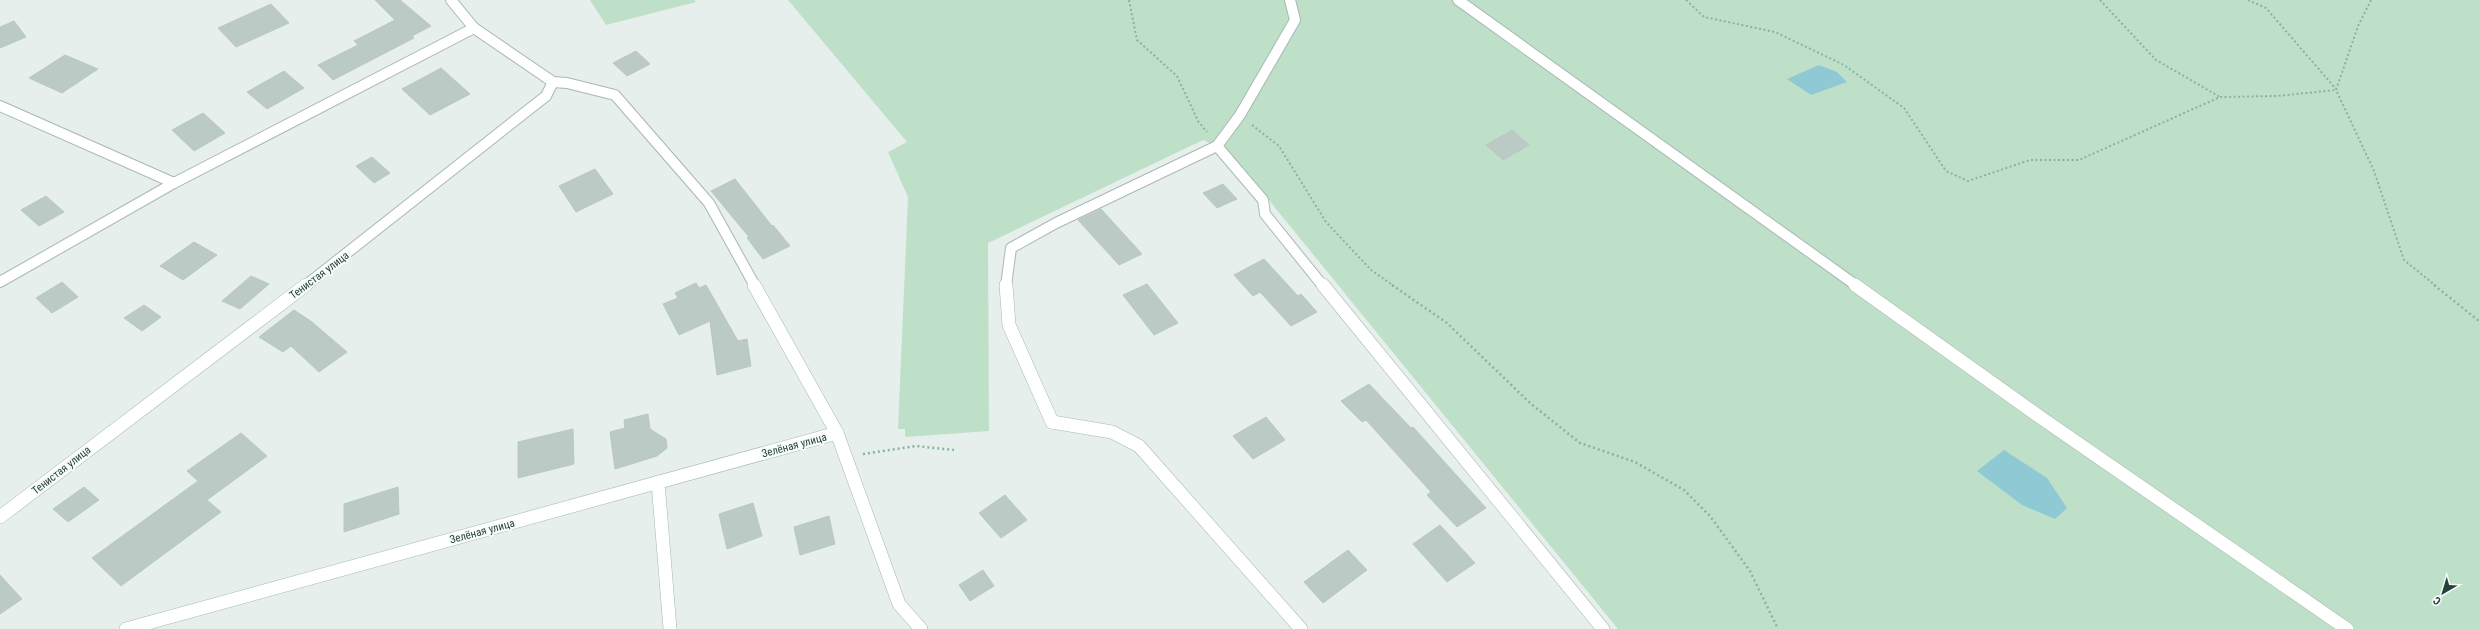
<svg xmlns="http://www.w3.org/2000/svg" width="2479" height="629" font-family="'Roboto Condensed',sans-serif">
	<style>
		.green { fill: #bfe0c8 }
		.water { fill: #8ec9d4 }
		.building { fill: #bbcac4; stroke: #b8c9c2 }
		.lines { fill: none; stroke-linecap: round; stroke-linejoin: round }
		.lane-far1-casing { stroke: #a8b8b2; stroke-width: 12 }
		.lane-casing { stroke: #a8b8b2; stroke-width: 14 }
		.street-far1-casing { stroke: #a8b8b2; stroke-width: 12 }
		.street-casing { stroke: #a8b8b2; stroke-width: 14 }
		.path-far1 { stroke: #86b3a5; stroke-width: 2; stroke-dasharray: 2 2.5; stroke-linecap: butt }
		.path { stroke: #86b3a5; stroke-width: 2.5; stroke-dasharray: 2 3; stroke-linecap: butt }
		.lane-far1 { stroke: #fff; stroke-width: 10 }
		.lane { stroke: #fff; stroke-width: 13 }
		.street-far1 { stroke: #fff; stroke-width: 10 }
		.street { stroke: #fff; stroke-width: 13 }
		.labels { text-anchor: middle; stroke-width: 4; stroke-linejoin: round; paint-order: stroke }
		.street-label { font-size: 11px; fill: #24423a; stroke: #f7fbf9 }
	</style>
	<rect width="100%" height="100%" fill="#e6efeb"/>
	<g class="green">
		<path d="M590 0H694L696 2 606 25Z"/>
		<path d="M788 0H2479V629H1618L1229 151 1203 140 988 243 989 431 905 437V429H898L908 197 888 152 907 142Z"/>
	</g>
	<g class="water">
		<path d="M1819 65 1837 72 1847 82 1811 95 1787 79Z"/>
		<path d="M2004 450 2047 478 2067 508 2055 519 2022 505 1977 471Z"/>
	</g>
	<g class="building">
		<path d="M375 0H400L431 26 412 36 414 38 333 80 318 65 358 45 354 41 395 20Z"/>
		<path d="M271 4 289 23 236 47 218 28Z"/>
		<path d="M14 21 26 37 0 48V27Z"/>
		<path d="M636 51 650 64 627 76 613 63Z"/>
		<path d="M65 55 98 69 62 93 29 78Z"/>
		<path d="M441 68 470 94 430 115 402 89Z"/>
		<path d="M284 71 304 88 267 109 247 92Z"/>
		<path d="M203 113 225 133 194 151 172 130Z"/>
		<path d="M1512 130 1529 145 1503 160 1486 145Z"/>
		<path d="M372 157 390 173 374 183 356 166Z"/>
		<path d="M595 169 613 194 576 212 559 186Z"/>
		<path d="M735 179 772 226 773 225 790 246 763 259 747 238 749 237 711 191Z"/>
		<path d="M1223 184 1237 199 1217 208 1203 193Z"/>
		<path d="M46 196 64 212 39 226 21 210Z"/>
		<path d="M1101 209 1142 254 1119 265 1078 220Z"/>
		<path d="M194 242 217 255 183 280 160 266Z"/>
		<path d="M1264 259 1298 296 1301 294 1317 312 1291 326 1260 292 1253 296 1234 275Z"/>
		<path d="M251 276 269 284 240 309 222 301Z"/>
		<path d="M62 282 78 297 52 313 36 298Z"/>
		<path d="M696 283 699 288 706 285 738 341 747 339 751 366 717 375 710 321 679 335 663 304 678 298 675 293Z"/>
		<path d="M1147 284 1178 323 1154 335 1123 295Z"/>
		<path d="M144 305 161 317 142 331 124 318Z"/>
		<path d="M294 310 312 322 347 352 319 372 291 346 283 352 259 337Z"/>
		<path d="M1369 384 1411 428 1413 427 1486 508 1457 527 1427 495 1431 492 1366 420 1362 422 1341 401Z"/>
		<path d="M648 414 650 429 666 439 667 448 657 456 615 469 610 432 625 428 624 420Z"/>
		<path d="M1266 417 1285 440 1253 459 1233 436Z"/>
		<path d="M573 429 574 464 518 478V442Z"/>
		<path d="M241 433 267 456 207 500 221 512 121 586 92 558 198 481 187 471Z"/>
		<path d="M84 487 99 500 68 522 53 509Z"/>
		<path d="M398 487 399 514 344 532V504Z"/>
		<path d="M1005 495 1027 520 1001 538 979 513Z"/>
		<path d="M753 503 762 536 727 549 719 514Z"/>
		<path d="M829 516 835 544 800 555 794 527Z"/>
		<path d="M1440 525 1475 563 1447 582 1413 544Z"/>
		<path d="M1348 550 1367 570 1323 603 1304 582Z"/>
		<path d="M983 570 994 586 970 601 959 585Z"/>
		<path d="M0 575 22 599 0 614Z"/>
	</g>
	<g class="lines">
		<defs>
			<g id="lane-far1">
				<path d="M451 0 474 28"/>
				<path d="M553 82 567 83 615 95 709 203 755 286"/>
				<path d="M0 106 174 183"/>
				<path d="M1217 146 1263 200 1265 214 1323 286"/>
				<path d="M1006 286 1011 248 1056 223 1217 146 1240 115 1295 20 1290 0"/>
			</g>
			<g id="lane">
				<path d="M754 285 837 433 899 604 921 629"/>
				<path d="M1006 285 1009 325 1052 422"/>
				<path d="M1323 285 1603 629"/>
				<path d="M658 482 670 629"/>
			</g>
			<g id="street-far1">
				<path d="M1458 0 1857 286"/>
				<path d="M0 282 174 183 474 28 553 82 546 96 305 286"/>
			</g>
			<g id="street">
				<path d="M1855 285 2040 417 2347 629"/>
				<path d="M1052 422 1112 432 1139 446 1301 629"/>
				<path d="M0 517 306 285"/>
				<path d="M126 629 837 433"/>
			</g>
		</defs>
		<use href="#lane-far1" class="lane-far1-casing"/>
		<use href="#lane" class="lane-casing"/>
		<use href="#street-far1" class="street-far1-casing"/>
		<use href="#street" class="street-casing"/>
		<g class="path-far1">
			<path d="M1129 0 1137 40 1177 76 1198 121 1207 132"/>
			<path d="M1686 0 1704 17 1775 32 1844 65 1904 108 1946 171 1968 181 2030 160H2079L2220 97 2277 96 2336 90"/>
			<path d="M2100 0 2156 60 2220 97"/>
			<path d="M2248 0 2266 8 2336 89"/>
			<path d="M2371 0 2358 26 2336 90 2374 171 2404 260 2436 286"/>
			<path d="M1252 125 1279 146 1326 222 1371 270 1394 286"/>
		</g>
		<g class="path">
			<path d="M1392 285 1447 323 1530 403 1580 443 1635 462 1684 490 1710 516 1750 571 1778 629"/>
			<path d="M2434 285 2479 321"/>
			<path d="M863 454 916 446 954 450"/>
		</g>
		<use href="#lane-far1" class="lane-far1"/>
		<use href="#lane" class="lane"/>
		<use href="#street-far1" class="street-far1"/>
		<use href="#street" class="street"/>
	</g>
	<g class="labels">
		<g class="street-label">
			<text transform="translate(319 275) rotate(-37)" y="4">Тенистая улица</text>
			<text transform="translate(794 445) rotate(-15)" y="4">Зелёная улица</text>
			<text transform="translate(61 470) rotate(-38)" y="4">Тенистая улица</text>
			<text transform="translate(482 531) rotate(-15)" y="4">Зелёная улица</text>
		</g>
	</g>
	<g transform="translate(2443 593) rotate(218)" stroke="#f7fbf9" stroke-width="3" paint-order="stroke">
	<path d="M0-3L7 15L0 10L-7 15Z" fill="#24423a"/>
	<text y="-6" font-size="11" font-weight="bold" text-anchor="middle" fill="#24423a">С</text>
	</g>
</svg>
